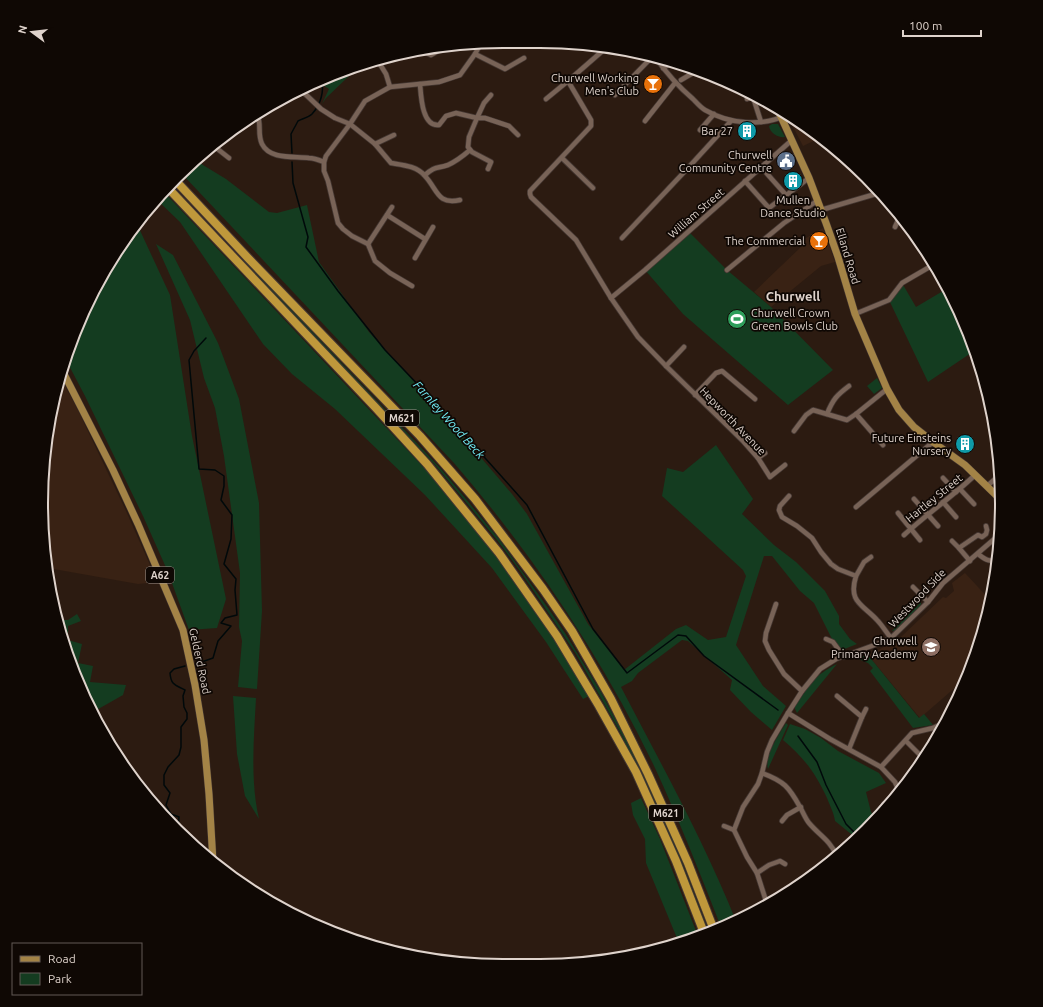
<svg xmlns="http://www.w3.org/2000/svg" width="1043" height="1007" font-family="Ubuntu,sans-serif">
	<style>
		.built { fill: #392214 }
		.green { fill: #143c20 }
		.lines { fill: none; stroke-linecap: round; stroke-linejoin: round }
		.stream { stroke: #00090a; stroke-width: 1.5 }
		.minor-casing { stroke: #443732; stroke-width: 6 }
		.primary-casing { stroke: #443732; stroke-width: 8 }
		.motorway-casing { stroke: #443732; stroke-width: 10 }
		.minor { stroke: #786357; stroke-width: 4.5 }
		.primary { stroke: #a38346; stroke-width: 7 }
		.motorway { stroke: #bf983b; stroke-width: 8 }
		.labels { text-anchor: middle; stroke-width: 3.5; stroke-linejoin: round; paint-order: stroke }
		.shield { fill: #0f0804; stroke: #a19690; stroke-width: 1 }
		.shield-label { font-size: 10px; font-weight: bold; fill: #dfd3cc }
		.poi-label { font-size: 11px; fill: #dfd3cc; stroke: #0f0804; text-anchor: end }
		.street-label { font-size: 11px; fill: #dfd3cc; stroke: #0f0804 }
		.water-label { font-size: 12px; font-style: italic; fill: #72eff8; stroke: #0f0804 }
		.quarter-label { font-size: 13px; font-weight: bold; fill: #dfd3cc; stroke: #0f0804 }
		.rim { fill: none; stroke: #dfd3cc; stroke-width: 2 }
	</style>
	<rect width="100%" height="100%" fill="#2c1b11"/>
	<g class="built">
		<path d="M793 119 820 138 803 146 790 121Z"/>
		<path d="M823 228 835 262 821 266 771 307 754 292 803 245 801 241Z"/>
		<path d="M60 377 75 404 126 511 154 574 153 578 148 583 138 584 48 568 42 534 45 443Z"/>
		<path d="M965 573 990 600 978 652 965 679 920 718 868 655 894 642 902 636 943 597 946 598 954 591 952 583Z"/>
	</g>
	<g class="green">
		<path d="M354 68 349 76 326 98 322 104 329 89 317 81 326 76Z"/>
		<path d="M772 124H778L785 137C778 138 770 133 769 126Z"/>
		<path d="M198 162 226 179 269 212 277 213 307 205 319 262 369 332 455 427 512 494 527 514 588 624 624 670 676 629 686 625 708 640 726 637 746 576 743 570 662 496 667 468 683 472 716 445 753 499 742 514 774 545 796 562 825 591 839 616V624L850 639 857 644 842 650 832 639 814 603 800 591 772 556H764L736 645 763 686 786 706 772 730 751 712 730 690 732 680 688 641 682 640 638 673 632 681 621 687C661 764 704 841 736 921L721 927C700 873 679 820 655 768 602 657 533 555 454 463L183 175Z"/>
		<path d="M164 192 427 471 486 542 521 590 554 638 589 696 583 699 546 642 492 568 425 495 335 409 292 374 263 344 180 222 156 199Z"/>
		<path d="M137 224 170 295 192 436 226 599 217 628 189 630 168 572 143 516 85 396 65 358 103 272Z"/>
		<path d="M688 231 727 270 771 307 833 370 788 405 683 314 645 270Z"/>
		<path d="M156 244 173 255 218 343 239 399 259 503 262 611 257 689 238 687 242 641 239 627 240 573 224 456 215 408 204 378 190 320Z"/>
		<path d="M244 259 442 470 499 539 548 608 565 633 601 692 642 770 677 849 709 932H707L659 812 619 730 576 654 520 571 497 540 436 466 242 260Z"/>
		<path d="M902 283 916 307 948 288 954 299 974 351 928 382 889 300Z"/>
		<path d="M877 378 882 388 874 394 867 386Z"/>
		<path d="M921 602V604L920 606C914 613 901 630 892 631Z"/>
		<path d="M77 614 81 621 68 626V640L82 644 78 663 93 666 90 682 126 685 123 695 93 712 61 633V620H68Z"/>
		<path d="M868 655 919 718 924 714 933 725 913 728 870 671 873 668 868 663 856 658Z"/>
		<path d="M837 664 797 713 795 709V706C809 686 814 675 837 664Z"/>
		<path d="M233 696 256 698C254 736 250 781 259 819L245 796 237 754Z"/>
		<path d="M786 723 788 725 768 769C764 757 779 734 786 723Z"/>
		<path d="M790 724 805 729 821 738 838 751 879 773 886 783 866 792 871 812 877 818 856 838 835 821C834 813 830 806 827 798 815 772 804 758 783 740Z"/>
		<path d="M641 798 660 839 698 936 679 943 646 863 645 839 633 815 631 803Z"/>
	</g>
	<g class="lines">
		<g class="stream">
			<path d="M292 153 291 134 298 121C302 119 309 117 312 114 321 104 324 91 322 78"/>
			<path d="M292 162 293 183 308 237 306 247 338 291 385 350 443 411 527 505 593 629 627 673 678 635 686 636 704 656 778 710"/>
			<path d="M196 664 213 658 218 641 231 626 221 623 225 618 237 615 235 590 236 579 224 564 231 539 232 515 221 500 224 486V476L215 470 199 469 189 360 194 351 206 338"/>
			<path d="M798 736 817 762 826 785 846 824 858 836"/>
			<path d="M178 829 179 817 171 814 166 805 170 793 164 785V775L168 767 179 755 181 747V727L187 719V713L184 707 183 696 185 690C176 685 171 686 170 673L174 669 185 666"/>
		</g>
		<defs>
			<g id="minor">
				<path d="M607 47 568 81 591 120V126L530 191V194L531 197 576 240 611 298 638 337 666 366 743 441 758 458 770 477 785 465"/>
				<path d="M423 49 425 52 431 55 445 47"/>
				<path d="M475 54 505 69 524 58"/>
				<path d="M656 58C667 74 679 87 693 99 697 103 700 107 705 110 729 124 761 127 787 115"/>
				<path d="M378 61 386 74 390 87"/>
				<path d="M663 68 673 62"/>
				<path d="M681 80 698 70"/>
				<path d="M420 84C421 96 422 127 439 125L446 116 456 113 477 118 484 103 491 95"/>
				<path d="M301 90 321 109 335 118 350 124 375 144 391 163C403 165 417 166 425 176 438 190 437 205 460 200"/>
				<path d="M615 95 652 57"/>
				<path d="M753 97 761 122"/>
				<path d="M546 99 568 81"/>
				<path d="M747 99 756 96"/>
				<path d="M257 114C262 124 257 134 262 144 270 160 294 156 309 158 314 158 319 160 324 162"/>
				<path d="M645 121 675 83"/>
				<path d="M700 130 714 114"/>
				<path d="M375 144 394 135"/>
				<path d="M215 147 229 158"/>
				<path d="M562 158 593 188"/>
				<path d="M761 167 786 195"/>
				<path d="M488 169 491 162 472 152 468 147 469 137 477 118H485L509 126 518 135"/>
				<path d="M425 175C435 166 436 169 448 165 457 161 463 156 470 150"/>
				<path d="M745 181 769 208 809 178"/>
				<path d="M872 186 874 194"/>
				<path d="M892 207 893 211 899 218H903"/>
				<path d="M821 210 879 193"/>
				<path d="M387 215 425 239"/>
				<path d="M895 227 899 218"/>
				<path d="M622 238 687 169 731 121"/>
				<path d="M368 244 392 207"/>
				<path d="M415 258 433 227"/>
				<path d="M727 270 784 223 817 201"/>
				<path d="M412 286 390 273 375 261 368 244 352 236 343 229 338 223 328 181 324 171V162L326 156 350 124 365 101 390 87 439 82 460 75 475 54 481 43"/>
				<path d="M611 298 645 270 792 140"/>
				<path d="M855 314 889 300 902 283 933 265"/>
				<path d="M666 366 684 347"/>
				<path d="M695 395 716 373 722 371 755 399"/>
				<path d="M827 414C833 399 837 395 849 386"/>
				<path d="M856 414 883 445"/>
				<path d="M794 431 806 415 813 410 847 420 856 414 887 389"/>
				<path d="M758 458 765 453"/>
				<path d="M943 478 956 492"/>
				<path d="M987 486 1001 474"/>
				<path d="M960 489 974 504"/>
				<path d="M789 496 780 506 779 510 782 517 797 526 812 538 821 552 831 564 838 569 856 576C848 602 862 604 877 620 882 625 886 632 891 638"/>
				<path d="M914 499 938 526"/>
				<path d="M943 502 956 517"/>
				<path d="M856 507 933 442"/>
				<path d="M898 513 920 540"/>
				<path d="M904 535C927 514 953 496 975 475"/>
				<path d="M952 541 959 548"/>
				<path d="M978 554C985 559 989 563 998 559"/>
				<path d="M970 561 959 548 978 535 982 537 986 534 987 530 986 526"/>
				<path d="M856 576 864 562 871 557"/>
				<path d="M913 587 928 602"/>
				<path d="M776 604 766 633 765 641 769 650 784 674 802 691"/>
				<path d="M826 639 833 642 844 657"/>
				<path d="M837 696 862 717 849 749"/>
				<path d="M862 717 866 709"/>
				<path d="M906 741 923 758"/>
				<path d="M881 767 912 733 933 728 946 722"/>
				<path d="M762 773C784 781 789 787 800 807 803 812 805 818 809 823 820 836 829 839 837 856"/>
				<path d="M899 791 895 782 881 767 830 739 788 713 802 691 820 669 836 659 880 643 891 638 928 602 943 583 999 535"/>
				<path d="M884 804H890"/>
				<path d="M782 821 787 815 801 807"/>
				<path d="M724 826 734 830"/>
				<path d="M757 873 769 865 780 861 785 864"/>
				<path d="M767 904 757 873 747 857 734 830 743 807 758 784 762 773 767 752 772 740 788 713"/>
			</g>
			<g id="primary">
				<path d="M777 108 809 178 826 223 838 257 855 314 887 389 899 410 914 427 933 442 965 465 1000 499"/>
				<path d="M62 370 113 470 138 524 183 630 195 685 204 740 209 794 213 862"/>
			</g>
			<g id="motorway">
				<path d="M176 181 248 258 420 436 475 499 543 589 572 631 611 699 648 774 688 863 714 930"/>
				<path d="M168 188 375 407 427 464 499 553 557 636 599 706 636 772 676 861 704 933"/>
			</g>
		</defs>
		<use href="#minor" class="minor-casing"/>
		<use href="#primary" class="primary-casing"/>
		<use href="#motorway" class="motorway-casing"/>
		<use href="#minor" class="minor"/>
		<use href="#primary" class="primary"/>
		<use href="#motorway" class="motorway"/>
	</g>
	<defs>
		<symbol id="bar-disc" viewBox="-11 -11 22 22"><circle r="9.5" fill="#e8710a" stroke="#0f0804"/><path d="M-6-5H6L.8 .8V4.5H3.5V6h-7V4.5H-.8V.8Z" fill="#fff"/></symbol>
		<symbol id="building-disc" viewBox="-11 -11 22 22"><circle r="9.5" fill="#0f9aa8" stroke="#0f0804"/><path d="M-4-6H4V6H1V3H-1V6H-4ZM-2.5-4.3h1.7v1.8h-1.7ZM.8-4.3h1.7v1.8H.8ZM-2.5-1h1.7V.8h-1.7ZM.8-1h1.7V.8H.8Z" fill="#fff"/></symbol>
		<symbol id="civic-disc" viewBox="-11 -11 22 22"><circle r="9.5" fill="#5c6f8a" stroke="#0f0804"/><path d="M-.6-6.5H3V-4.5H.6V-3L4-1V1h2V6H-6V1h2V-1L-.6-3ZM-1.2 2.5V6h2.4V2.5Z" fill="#fff"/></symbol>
		<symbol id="stadium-disc" viewBox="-11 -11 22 22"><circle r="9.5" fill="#2e9e5b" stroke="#0f0804"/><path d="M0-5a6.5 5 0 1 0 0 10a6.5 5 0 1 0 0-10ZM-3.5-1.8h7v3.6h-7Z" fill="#fff"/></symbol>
		<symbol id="school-disc" viewBox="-11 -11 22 22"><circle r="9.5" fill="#8d6e63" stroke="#0f0804"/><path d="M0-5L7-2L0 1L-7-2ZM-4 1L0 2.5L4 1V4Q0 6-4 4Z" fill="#fff"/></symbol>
	</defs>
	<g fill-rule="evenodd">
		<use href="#bar-disc" x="642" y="73" width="22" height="22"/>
		<use href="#building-disc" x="736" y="120" width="22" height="22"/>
		<use href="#civic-disc" x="775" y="150" width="22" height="22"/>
		<use href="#building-disc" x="782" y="170" width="22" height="22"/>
		<use href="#bar-disc" x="808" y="230" width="22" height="22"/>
		<use href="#stadium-disc" x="726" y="308" width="22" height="22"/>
		<use href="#building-disc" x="954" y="433" width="22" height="22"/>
		<use href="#school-disc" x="920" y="636" width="22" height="22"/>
	</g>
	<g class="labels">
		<g class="shield">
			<rect x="385" y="410" width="34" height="16" rx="3"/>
			<rect x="146" y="567" width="28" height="16" rx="3"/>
			<rect x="649" y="805" width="34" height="16" rx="3"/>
		</g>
		<g class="shield-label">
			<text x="402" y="422">M621</text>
			<text x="160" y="579">A62</text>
			<text x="666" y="817">M621</text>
		</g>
		<g class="poi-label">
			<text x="639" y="82">Churwell Working<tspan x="639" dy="13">Men's Club</tspan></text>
			<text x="733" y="135">Bar 27</text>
			<text x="772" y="159">Churwell<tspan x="772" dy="13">Community Centre</tspan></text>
			<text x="793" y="204" text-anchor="middle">Mullen<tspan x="793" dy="13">Dance Studio</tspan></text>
			<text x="805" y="245">The Commercial</text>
			<text x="751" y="317" text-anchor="start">Churwell Crown<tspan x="751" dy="13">Green Bowls Club</tspan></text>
			<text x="951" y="442">Future Einsteins<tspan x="951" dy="13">Nursery</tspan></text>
			<text x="917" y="645">Churwell<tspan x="917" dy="13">Primary Academy</tspan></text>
		</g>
		<g class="street-label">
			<text transform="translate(696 213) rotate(-41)" y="4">William Street</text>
			<text transform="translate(848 256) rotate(73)" y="4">Elland Road</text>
			<text transform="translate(733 421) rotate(46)" y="4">Hepworth Avenue</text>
			<text transform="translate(934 498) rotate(-39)" y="4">Hartley Street</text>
			<text transform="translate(917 598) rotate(-46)" y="4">Westwood Side</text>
			<text transform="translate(200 661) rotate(78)" y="4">Gelderd Road</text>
		</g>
		<g class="water-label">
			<text transform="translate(449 420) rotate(48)" y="4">Farnley Wood Beck</text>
		</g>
		<g class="quarter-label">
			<text x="793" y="301">Churwell</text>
		</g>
	</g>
	<path d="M0 0H1043V1007H0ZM503 48H540A455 455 0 0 1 995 503V504A455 455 0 0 1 540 959H503A455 455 0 0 1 48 504V503A455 455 0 0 1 503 48Z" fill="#0f0804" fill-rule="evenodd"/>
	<path class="rim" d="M503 48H540A455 455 0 0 1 995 503V504A455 455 0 0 1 540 959H503A455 455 0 0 1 48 504V503A455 455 0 0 1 503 48Z"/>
	<rect x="12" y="943" width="130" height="52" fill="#0f0804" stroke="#625954"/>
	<rect x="20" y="956" width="20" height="6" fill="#a38346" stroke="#625954"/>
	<text x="48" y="963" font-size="12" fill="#dfd3cc">Road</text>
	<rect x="20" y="973" width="20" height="12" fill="#143c20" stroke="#625954"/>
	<text x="48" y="983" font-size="12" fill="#dfd3cc">Park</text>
	<g transform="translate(32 32) rotate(285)" stroke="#0f0804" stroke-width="3" paint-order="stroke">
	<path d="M0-3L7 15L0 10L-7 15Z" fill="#dfd3cc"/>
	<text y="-6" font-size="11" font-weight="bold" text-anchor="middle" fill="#dfd3cc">N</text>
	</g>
	<path d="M903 30v6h78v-6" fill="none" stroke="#dfd3cc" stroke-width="2"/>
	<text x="909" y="30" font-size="12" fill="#dfd3cc" stroke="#0f0804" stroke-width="3" paint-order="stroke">100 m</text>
</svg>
